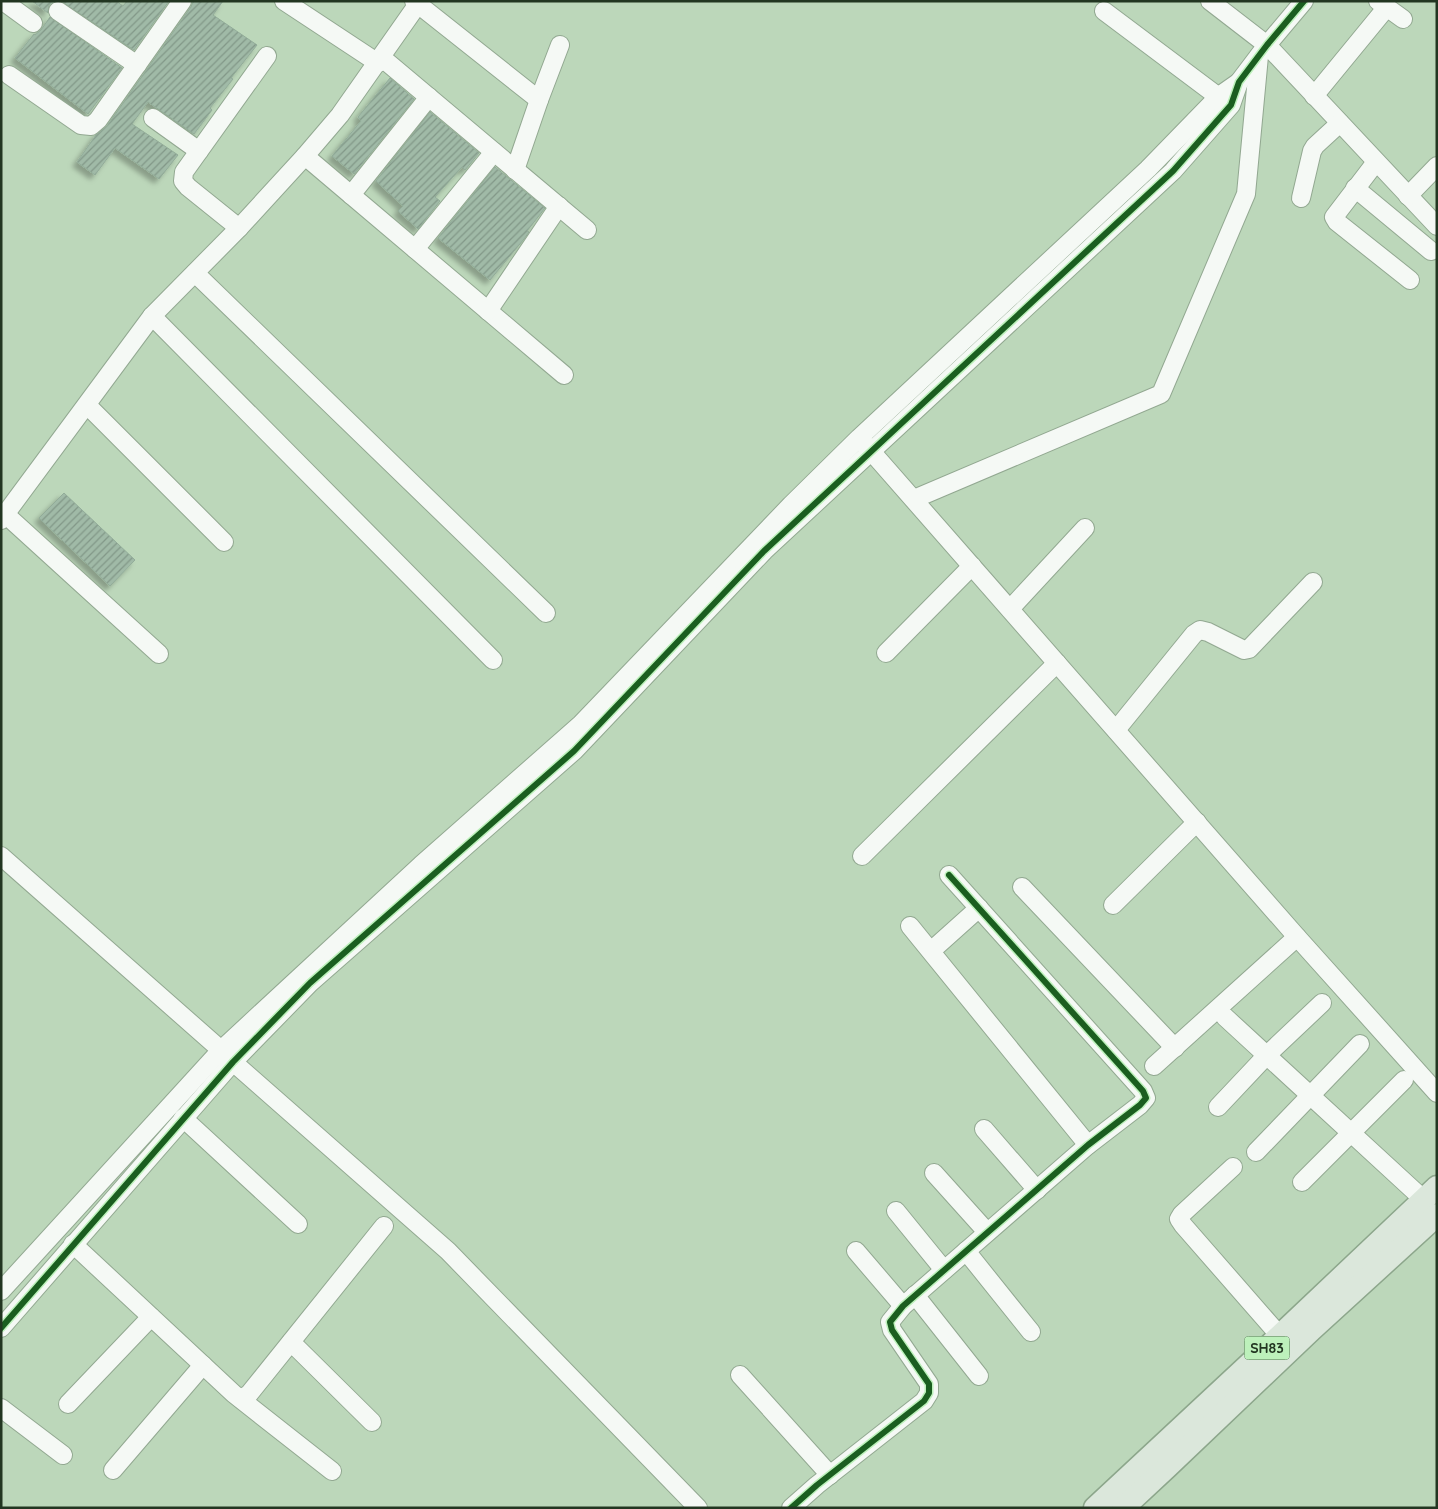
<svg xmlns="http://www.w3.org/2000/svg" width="1438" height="1509" font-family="Quicksand,sans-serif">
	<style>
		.building { fill: url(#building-hatch); stroke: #92ac99; filter: url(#shadow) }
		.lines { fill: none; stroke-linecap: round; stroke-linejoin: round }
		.minor-casing { stroke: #92a891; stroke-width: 20 }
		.major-casing { stroke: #8ca68b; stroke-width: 25 }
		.minor { stroke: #f5f9f5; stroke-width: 18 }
		.major { stroke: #dbe7db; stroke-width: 22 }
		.cycleway-casing { stroke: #bdf1bb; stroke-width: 9 }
		.cycleway { stroke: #1b5e20; stroke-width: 6 }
		.labels { text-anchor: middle; stroke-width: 4.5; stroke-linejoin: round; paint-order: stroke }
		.shield { fill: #bdf1bb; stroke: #506e4f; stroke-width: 1 }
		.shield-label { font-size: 14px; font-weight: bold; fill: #223621 }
	</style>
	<defs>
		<pattern id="building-hatch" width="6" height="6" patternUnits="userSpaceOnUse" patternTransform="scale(1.25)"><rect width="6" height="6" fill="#a0baa7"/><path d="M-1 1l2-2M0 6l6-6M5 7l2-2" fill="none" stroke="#829888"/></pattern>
		<filter id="shadow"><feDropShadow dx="-4.5" dy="4.5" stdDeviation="2.5" flood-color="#0004"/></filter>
	</defs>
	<rect width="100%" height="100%" fill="#bcd7ba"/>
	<g class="building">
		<path d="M32 1H54L49 5 48 13Z"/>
		<path d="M61 1H116L123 6 127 1H169L134 50Z"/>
		<path d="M193 1H223L213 15 257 45 231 78 233 79 210 108 212 110 194 134 148 102 132 124 178 155 159 179 115 148 95 175 77 162 96 135 107 126 191 7Z"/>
		<path d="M50 17 122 68 88 114 15 58 34 34 35 35 41 30Z"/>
		<path d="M390 78 414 99 354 174 332 156 361 121 358 117Z"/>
		<path d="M430 112 479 153 465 170 462 167 435 197 440 201 418 229 398 211 403 206 376 181Z"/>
		<path d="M495 167 545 208 527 231 529 232 524 239 490 280 438 238Z"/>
		<path d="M64 493 135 560 110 586 39 518Z"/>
	</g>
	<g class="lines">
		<defs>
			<g id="minor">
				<path d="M3 1 33 23"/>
				<path d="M284 1 378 63"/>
				<path d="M414 1 539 100"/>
				<path d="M1210 1 1267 45 1437 226"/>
				<path d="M1378 1 1403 19"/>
				<path d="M58 11 137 65"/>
				<path d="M1104 11 1228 104"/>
				<path d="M381 57 587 230"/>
				<path d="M9 75 81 125 91 126 98 120 182 1"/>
				<path d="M1314 96 1387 7"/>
				<path d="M153 118 199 151"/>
				<path d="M305 156 564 375"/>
				<path d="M1376 162 1334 217 1337 222 1410 280"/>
				<path d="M515 170 539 100 560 45"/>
				<path d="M1355 188 1431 251"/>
				<path d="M351 195 429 97"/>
				<path d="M1408 196 1437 166"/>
				<path d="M1301 198 1312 151 1315 146 1340 123"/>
				<path d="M239 228 188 187 183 181 184 172 267 56"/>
				<path d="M415 249 494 152"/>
				<path d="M195 273 546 613"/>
				<path d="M488 311 559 206"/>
				<path d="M152 316 493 660"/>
				<path d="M87 405 224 542"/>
				<path d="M863 442 1297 937 1437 1093"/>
				<path d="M914 499 1161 394 1246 194 1259 56"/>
				<path d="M5 514 159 654"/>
				<path d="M1 520 152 316 239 228 305 156 340 115 420 1"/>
				<path d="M1010 609 1085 528"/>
				<path d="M886 653 972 566"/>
				<path d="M1116 730 1194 634 1200 630 1208 632 1244 650 1249 649 1313 582"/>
				<path d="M1 856 221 1050"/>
				<path d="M862 856 1057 663"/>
				<path d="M1022 887 1175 1048"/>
				<path d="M1113 905 1197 822"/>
				<path d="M910 926 1088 1145"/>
				<path d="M931 951 979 908"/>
				<path d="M1225 1017 1423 1199"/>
				<path d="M233 1062 448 1251 698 1508"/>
				<path d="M1154 1066 1297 937"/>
				<path d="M1218 1107 1267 1055 1322 1003"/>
				<path d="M183 1118 298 1224"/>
				<path d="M984 1129 1037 1190"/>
				<path d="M1256 1152 1360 1044"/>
				<path d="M1233 1167 1182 1214 1179 1219 1183 1225 1280 1336"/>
				<path d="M934 1173 987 1232"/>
				<path d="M1302 1182 1404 1080"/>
				<path d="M896 1211 944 1270"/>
				<path d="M73 1244 234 1394 332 1471"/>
				<path d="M856 1251 903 1306"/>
				<path d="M966 1251 1031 1332"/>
				<path d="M1 1291 221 1050 421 865 581 724 791 505 859 438 1148 169 1219 96 1239 82"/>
				<path d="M915 1295 979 1376"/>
				<path d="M1 1328 233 1062 310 983 574 751 764 551 1173 171 1231 105 1239 82 1267 45 1304 1"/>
				<path d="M291 1342 372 1422"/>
				<path d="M740 1375 830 1475"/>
				<path d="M241 1399 249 1394 384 1226"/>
				<path d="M68 1404 151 1317"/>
				<path d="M1 1408 63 1455"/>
				<path d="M113 1470 203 1365"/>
				<path d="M791 1508 817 1485 924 1401 929 1393V1384L892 1330 890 1322 903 1306 1088 1145 1140 1105 1146 1098 1143 1091 949 875"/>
			</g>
			<g id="major">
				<path d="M1095 1508 1269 1346 1437 1187"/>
				<path d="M1123 1508 1167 1467 1311 1330 1437 1215"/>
			</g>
		</defs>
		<use href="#minor" class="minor-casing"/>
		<use href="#major" class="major-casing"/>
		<use href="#minor" class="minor"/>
		<use href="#major" class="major"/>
		<defs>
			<g id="cycleway">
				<path d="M1 1328 233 1062 310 983 574 751 764 551 1173 171 1231 105 1239 82 1267 45 1304 1"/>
				<path d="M791 1508 817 1485 924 1401 929 1393V1384L892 1330 890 1322 903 1306 1088 1145 1140 1105 1146 1098 1143 1091 949 875"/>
			</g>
		</defs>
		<use href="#cycleway" class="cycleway-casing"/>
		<use href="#cycleway" class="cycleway"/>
	</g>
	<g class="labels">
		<rect class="shield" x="1244.5" y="1336.5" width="45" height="23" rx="4"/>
		<g class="shield-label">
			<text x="1267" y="1353">SH83</text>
		</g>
	</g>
	<rect width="1438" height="1509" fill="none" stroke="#223621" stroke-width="5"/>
</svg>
